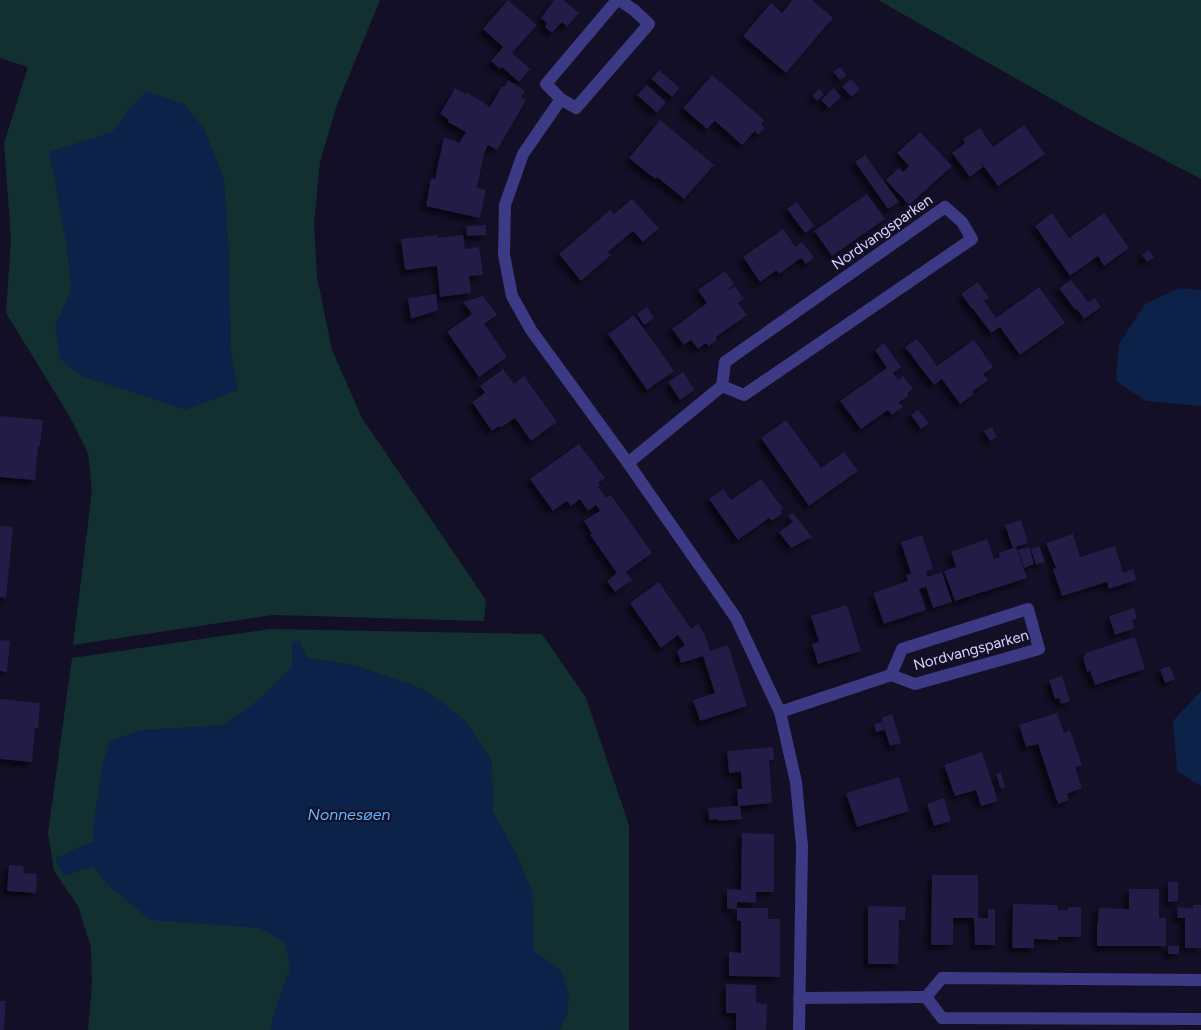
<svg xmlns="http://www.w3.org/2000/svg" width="1201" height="1030" font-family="Figtree,sans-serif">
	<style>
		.green { fill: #12302f }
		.water { fill: #0c2248 }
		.building { fill: #241b47; filter: url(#shadow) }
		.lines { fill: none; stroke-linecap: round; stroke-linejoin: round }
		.minor { stroke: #3d3a85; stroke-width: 12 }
		.labels { text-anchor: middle; stroke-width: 4; stroke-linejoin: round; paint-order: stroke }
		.street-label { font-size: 15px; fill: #d9d4ff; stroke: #130f26 }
		.water-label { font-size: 16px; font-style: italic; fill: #62b6ff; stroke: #130f26 }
	</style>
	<defs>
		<filter id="shadow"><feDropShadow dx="-4.5" dy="4.5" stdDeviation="2.5" flood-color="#0009"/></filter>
	</defs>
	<rect width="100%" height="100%" fill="#130f26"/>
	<g class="green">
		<path d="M0 0H380L337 105 320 162 314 223 317 277 332 350 362 418 486 600 484 621 273 615 73 645 92 491 88 453 70 417 6 313 11 239 4 143 28 67 0 58Z"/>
		<path d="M878 0H1201V179L1094 123Z"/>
		<path d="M270 629 542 634 586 698 629 825V1030H88L92 985 91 947 78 906 54 871 48 833 72 658Z"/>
	</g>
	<g class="water">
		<path d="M146 91 185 104 204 129 224 178 229 255 231 349 238 390 185 410 154 399 81 376 60 359 55 326 71 291 67 246 49 152 112 132 130 108Z"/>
		<path d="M1179 288 1201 290V405L1200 406 1146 401 1116 381 1119 344 1145 304Z"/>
		<path d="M299 641 307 658 355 665 421 688 447 706 467 723 492 761 493 811 518 857 532 892 534 951 561 970 569 994 567 1016 559 1030H271L273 1016 290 968 285 943 260 928 150 920 108 885 93 866 63 876 55 858 94 841 93 830 102 765 110 741 141 730 223 725 261 698 292 667V642Z"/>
		<path d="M1201 691V786L1177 771 1173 721Z"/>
	</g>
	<g class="building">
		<path d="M508 0 537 25 512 53 530 69 519 82 502 67 500 69 491 61 503 47 483 29Z"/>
		<path d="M554 0H563L579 13 567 27 562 22 552 33 545 27 547 23 541 18Z"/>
		<path d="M793 0H812L833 18 786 73 743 36 771 3 782 13Z"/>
		<path d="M840 67 847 75 840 80 833 72Z"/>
		<path d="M659 70 680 88 672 97 651 79Z"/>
		<path d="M712 75 764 120 761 124 765 128 758 135 755 131 742 145 715 121 707 129 683 108Z"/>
		<path d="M851 79 860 89 852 97 842 87Z"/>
		<path d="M508 80 525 91 521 97 526 100 497 150 488 145 484 153 477 188 486 190 480 218 426 206 431 178 435 179 444 137 459 143 466 132 448 122 449 120 440 114 455 88 465 94 466 92 490 107 502 86 504 87Z"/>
		<path d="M647 85 666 102 657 113 637 95Z"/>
		<path d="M834 88 841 97 829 108 821 100Z"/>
		<path d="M819 89 824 94 817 101 812 96Z"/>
		<path d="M660 120 714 165 684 199 657 177 655 179 629 158Z"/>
		<path d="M1024 125 1045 154 998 186 982 164H981L983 167 970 177 952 153 965 143 963 139 980 128 993 147Z"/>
		<path d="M920 132 952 166 909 205 886 180 899 168 903 172 909 166 897 153Z"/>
		<path d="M865 155 899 202 888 209 855 162Z"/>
		<path d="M867 194 885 219 832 256 814 231Z"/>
		<path d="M632 199 659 228 643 242 633 231 608 252 611 255 581 281 559 254 610 210 614 214Z"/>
		<path d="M797 202 814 226 805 233 787 209Z"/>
		<path d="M1052 213 1069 238 1104 213 1129 248 1104 266 1098 256 1070 276 1035 226Z"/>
		<path d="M486 225V235L467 236 466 226Z"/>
		<path d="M783 229 795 247 802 242 814 258 806 264 801 258 779 274 777 270 760 282 743 257Z"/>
		<path d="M438 235V238L463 235 465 249 479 247 483 275 469 276 471 293 440 297 437 266 405 270 401 239Z"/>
		<path d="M1149 250 1154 257 1147 262 1142 255Z"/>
		<path d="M725 271 734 284 728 289 729 290 735 286 744 299 738 303 747 315 716 337 717 340 709 346 706 343 698 349 691 340 684 345 672 329 707 303 698 290Z"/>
		<path d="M1071 280 1088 302 1095 298 1101 307 1084 319 1077 309 1075 310 1059 288Z"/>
		<path d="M978 282 989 298 984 301 996 318 1039 287 1065 323 1020 355 1000 327 991 333 973 309H972L961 294Z"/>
		<path d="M436 294 438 310 411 319 408 298Z"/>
		<path d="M483 296 497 315 484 324 507 357 479 377 447 332 472 314 463 302Z"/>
		<path d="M647 307 654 318 644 325 637 314Z"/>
		<path d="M634 315 674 371 647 390 608 334Z"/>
		<path d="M917 339 937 366 974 340 993 367 983 374 988 380 972 392 974 394 960 404 942 379 934 385 905 347Z"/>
		<path d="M884 343 901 367 893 373 898 380 903 376 913 389 907 393 909 396 899 402 903 407 892 415 888 410 861 429 840 401 887 368 875 350Z"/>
		<path d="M503 369 514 384 524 376 557 422 531 441 515 418 500 428 499 426 492 431 472 402 485 393 480 386Z"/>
		<path d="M683 372 695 390 680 400 668 382Z"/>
		<path d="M918 410 929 423 921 429 911 415Z"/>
		<path d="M0 416 43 420 40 446H38L35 480 0 477Z"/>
		<path d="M786 420 821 468 844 452 858 471 809 506 761 438Z"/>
		<path d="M992 427 997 437 990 441 984 431Z"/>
		<path d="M579 444 605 478 598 483 600 485 598 487 606 498 611 495 652 553 626 572 632 580 615 592 607 581 617 573 590 535 592 534 584 521 600 511 596 505 588 511 580 499 571 506 567 501 553 511 530 479Z"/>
		<path d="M761 479 783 509 780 510 783 513 772 521 769 518 738 540 709 499 723 489 731 500Z"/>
		<path d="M793 513 812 537 791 548 779 532 793 522 788 516Z"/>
		<path d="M1021 520 1028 543 1016 547 1027 578 955 601 944 571 956 567 951 552 987 539 994 559 1000 557 999 553 1013 548 1005 525Z"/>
		<path d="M0 526 13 527 6 598 0 597Z"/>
		<path d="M1073 534 1080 557 1115 546 1123 573 1133 569 1136 580 1109 589 1107 582 1062 596 1053 569 1056 568 1046 543Z"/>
		<path d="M922 535 933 569 926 572 927 577 942 572 952 602 933 608 926 587 919 589 926 610 884 624 873 593 908 581 906 575 911 574 901 542Z"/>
		<path d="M1039 546 1045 562 1036 565 1031 549Z"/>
		<path d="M1029 547 1034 564 1024 568 1018 550Z"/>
		<path d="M659 582 691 629 698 624 705 635 710 651 728 645 747 706 700 721 693 700 715 693 703 656 681 663 677 651 685 645 678 635 661 648 630 603Z"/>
		<path d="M847 605 861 651 818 664 812 644 819 642 811 616Z"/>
		<path d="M1134 608 1137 619 1132 620 1135 628 1115 635 1109 616Z"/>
		<path d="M1135 637 1145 669 1095 685 1090 671 1087 672 1083 657 1085 656V653Z"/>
		<path d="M0 640 10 641 7 672 0 671Z"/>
		<path d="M1170 666 1175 679 1165 683 1160 669Z"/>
		<path d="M1062 676 1070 701 1061 704 1059 698 1055 699 1049 680Z"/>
		<path d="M0 699 40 703 38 728H35L32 762 0 759Z"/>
		<path d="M1057 713 1064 733 1070 730 1082 765 1075 767 1082 788 1067 794 1069 800 1058 804 1038 744 1026 747 1019 725Z"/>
		<path d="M892 714 901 743 890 746 881 718Z"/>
		<path d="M882 722 884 730 876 732 874 724Z"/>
		<path d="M773 747 774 760H769L772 803 740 806 742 819 719 821 718 819 709 820 708 808 738 806 737 789H742L741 772 729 773 727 751Z"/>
		<path d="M982 752 998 801 981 806 976 790 955 796 944 765Z"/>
		<path d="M1001 772 1005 788 1001 789 996 774Z"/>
		<path d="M899 777 909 811 857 827 846 793Z"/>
		<path d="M944 798 951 821 934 826 927 804Z"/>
		<path d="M742 833 774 834V892H756V903L737 902V909H727V889L741 890Z"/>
		<path d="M9 865 24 866 23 873 37 874 36 893 7 891Z"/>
		<path d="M932 875H978V918H988V909H995V945H975L974 918H953V945H931Z"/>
		<path d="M1168 882H1178V901L1168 902Z"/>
		<path d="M1129 889H1159V918H1166V946H1097V923H1098L1099 908 1129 909Z"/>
		<path d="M1013 904 1058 905V910H1068V907H1081V937H1058V940L1034 939V948H1012Z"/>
		<path d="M1193 905H1201V948H1185V918H1177L1178 907 1193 908Z"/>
		<path d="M868 906 906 907 905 920H899L898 964H868Z"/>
		<path d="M737 908H768V919H780V977L729 976V952L741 953V921H737Z"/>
		<rect x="1168" y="946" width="11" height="8"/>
		<path d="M726 984 756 985V1003L767 1004 766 1030H736V1013H726Z"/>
		<path d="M0 1001H6L4 1030H0Z"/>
	</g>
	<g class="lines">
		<g class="minor">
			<path d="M617 0 546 84 561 99 576 108 649 24 634 10 619 0"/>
			<path d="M561 99 523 154 505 205 504 255 512 296 531 330 628 463 736 618 780 712 796 782 802 846 799 1030"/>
			<path d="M628 463 722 386 744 395 972 239 962 222 945 207 725 362 722 386"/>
			<path d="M780 712 891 675 915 684 1039 649 1028 609 902 649 891 675"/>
			<path d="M926 997 942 1018 1201 1019"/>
			<path d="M926 997 942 978 1201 980"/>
			<path d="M799 998 926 997"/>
		</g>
	</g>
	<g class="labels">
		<g class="street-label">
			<text transform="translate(882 232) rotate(-35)" y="5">Nordvangsparken</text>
			<text transform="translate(971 650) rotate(-15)" y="5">Nordvangsparken</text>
		</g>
		<g class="water-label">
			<text x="349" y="820">Nonnesøen</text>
		</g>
	</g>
</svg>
